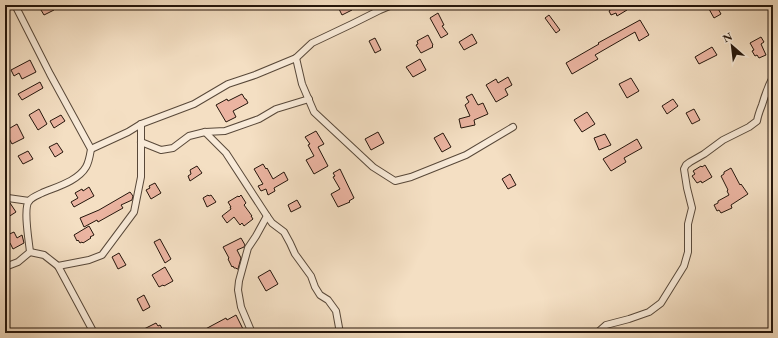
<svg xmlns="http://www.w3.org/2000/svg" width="778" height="338" font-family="'EB Garamond',serif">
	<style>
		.building { fill: #ebb4a1; stroke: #24150b }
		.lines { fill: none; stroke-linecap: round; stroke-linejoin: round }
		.minor-casing { stroke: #584839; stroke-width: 8 }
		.minor { stroke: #f8ead8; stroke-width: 6 }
	</style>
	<rect width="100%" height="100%" fill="#f4dfc3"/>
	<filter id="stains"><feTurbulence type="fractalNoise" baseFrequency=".005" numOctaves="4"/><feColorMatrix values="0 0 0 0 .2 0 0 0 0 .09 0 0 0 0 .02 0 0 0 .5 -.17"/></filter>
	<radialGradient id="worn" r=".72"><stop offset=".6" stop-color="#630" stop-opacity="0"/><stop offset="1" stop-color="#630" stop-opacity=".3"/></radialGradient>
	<g class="building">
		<path d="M38 5H52L54 10 44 15Z"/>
		<path d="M337 5H349L352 10 342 15Z"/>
		<path d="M611 5H624L627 10 617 16 616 13 611 15 609 11 613 8Z"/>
		<path d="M710 5H716L721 14 714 18 709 9 712 8Z"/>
		<path d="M438 13 444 25 442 26 448 34 441 38 430 18Z"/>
		<path d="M549 15 560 30 556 33 545 18Z"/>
		<path d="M640 20 649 35 639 41 635 32 595 55 598 59 572 74 566 63 599 44 598 43 609 37Z"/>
		<path d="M472 34 477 43 464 50 459 42Z"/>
		<path d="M428 35 433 45 432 46 433 47 421 53 416 45 418 44 417 41Z"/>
		<path d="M761 37 764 42 761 44 766 55 759 58 757 55 755 56 752 51 754 50 750 43Z"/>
		<path d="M375 38 381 50 375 53 369 41Z"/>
		<path d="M712 47 717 55 699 64 695 57Z"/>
		<path d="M420 59 426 70 413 77 406 67Z"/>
		<path d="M30 60 36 72 22 79 19 73 14 76 11 70Z"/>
		<path d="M508 77 512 85 505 89 508 95 496 102 486 85 496 79 498 83Z"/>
		<path d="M631 78 639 91 627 98 619 84Z"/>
		<path d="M40 82 43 88 22 100 18 94Z"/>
		<path d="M242 94 245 99H246L248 103 233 111 236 117 226 122 216 105 227 99 228 101Z"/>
		<path d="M472 94 478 105 483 103 488 114 474 120 475 125 461 128 459 119 470 116 465 105 469 102 466 97Z"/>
		<path d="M673 99 678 106 667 114 662 106Z"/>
		<path d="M39 109 47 124 38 130 29 115Z"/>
		<path d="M694 109 700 120 692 124 686 113Z"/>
		<path d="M587 112 595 124 582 132 574 120Z"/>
		<path d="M61 115 65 121 54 128 50 121Z"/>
		<path d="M17 124 24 138 12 144 5 131Z"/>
		<path d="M316 131 324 144 318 147 328 166 314 174 306 160 314 156 308 145 310 144 305 137Z"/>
		<path d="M378 132 384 143 371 150 365 139Z"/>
		<path d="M443 133 451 147 442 152 434 138Z"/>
		<path d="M605 134 611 145 599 150 594 138Z"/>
		<path d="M637 139 642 148 624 158 626 162 611 171 603 159Z"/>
		<path d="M57 143 63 152 55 157 49 147Z"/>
		<path d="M28 151 33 159 23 164 18 156Z"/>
		<path d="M263 164 266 169 267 168 273 179 284 172 288 180 274 188 275 191 268 195 266 189 261 191 258 186 263 184 254 169Z"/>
		<path d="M705 165 712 177 702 183 701 181 697 183 692 176 695 174 693 171 701 166 702 167Z"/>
		<path d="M197 166 202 173 190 181 188 176 191 174 190 170Z"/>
		<path d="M731 168 740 185 741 184 748 194 731 205 732 208 721 213 719 210 717 211 714 205 718 203V201L729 195 727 191 728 190 721 176 724 174V172Z"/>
		<path d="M340 169 354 198 349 201 350 202 338 207 331 194 340 189 333 177 335 176 333 173Z"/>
		<path d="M510 174 516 185 508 189 502 179Z"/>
		<path d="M155 183 161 193 151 199 146 190 150 188 149 186Z"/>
		<path d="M89 187 94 196 74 207 71 202 78 198 75 193 82 189 83 191Z"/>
		<path d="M130 192 133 196 132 200 121 205 123 208 98 222 97 220 84 227 80 218 99 210Z"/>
		<path d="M208 195 209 196 211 195 216 202 207 207 203 198Z"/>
		<path d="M241 195 246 203 244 205 252 216H251L253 219 244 226 242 223 240 225 234 217 227 223 222 216 231 209 230 207H231L228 202 238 196 239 197Z"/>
		<path d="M297 200 301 207 291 212 288 205Z"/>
		<path d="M10 203 16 212 5 219V206Z"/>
		<path d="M89 226 94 235 90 237 91 238 83 243 82 242 80 243 78 240 77 241 74 235Z"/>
		<path d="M14 232 17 238 22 235 24 243 13 249 10 243 5 245V236Z"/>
		<path d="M241 238 245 245 244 247 237 250 241 258 238 269H237L236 268H234L233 266 232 267 228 259 229 258 223 247Z"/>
		<path d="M160 239 171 259 165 263 154 242Z"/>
		<path d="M119 253 126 265 118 269 112 257Z"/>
		<path d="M165 267 173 281 164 286 163 285 159 287 152 275Z"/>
		<path d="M270 270 278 284 266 291 258 277Z"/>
		<path d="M144 295 150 307 143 311 137 299Z"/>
		<path d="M236 315 245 333H198L226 318 227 320Z"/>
		<path d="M156 323 158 326 160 325 163 330 158 333H136Z"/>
	</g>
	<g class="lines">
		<defs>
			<g id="minor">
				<path d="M296 58 302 84 314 112 373 167 395 181 411 177 466 155 513 127"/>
				<path d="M205 132 226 153 267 216 272 223 284 232 290 243 295 254 311 276 315 287 320 295 328 300 336 311 340 333"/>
				<path d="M141 142 161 150 173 148 189 136 205 132 225 131 259 119 276 109 309 99"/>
				<path d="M91 149 128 132 141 124 194 104 228 84 255 75 296 58 312 43 352 24 380 10 392 5"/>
				<path d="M5 199 8 198 29 201"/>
				<path d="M30 252 44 255 58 266 94 333"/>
				<path d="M58 266 89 260 102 255 134 212 141 177V124"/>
				<path d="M5 267 18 262 30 252C29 242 23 208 29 201 32 197 38 195 42 193 56 187 78 181 86 167 89 162 90 155 91 149L50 74 15 5"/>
				<path d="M252 333 241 307 238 290 239 281 248 248 256 236 267 216"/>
				<path d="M597 333 606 325 629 319 649 312 661 303 684 266 688 252V224L692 208 687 188 684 169 686 165 690 162 704 154 723 140 749 127 757 121C758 115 760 110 762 105 765 95 768 86 773 77"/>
			</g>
		</defs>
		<use href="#minor" class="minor-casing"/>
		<use href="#minor" class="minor"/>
	</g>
	<rect width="778" height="338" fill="none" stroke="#f4dfc3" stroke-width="20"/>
	<rect x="6" y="6" width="766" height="326" fill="none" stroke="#24150b" stroke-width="2"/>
	<rect x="10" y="10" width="758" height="318" fill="none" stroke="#24150b"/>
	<g transform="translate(732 46) rotate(332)" stroke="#f8ead8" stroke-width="3" paint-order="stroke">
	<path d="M0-3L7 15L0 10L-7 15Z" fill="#24150b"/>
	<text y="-6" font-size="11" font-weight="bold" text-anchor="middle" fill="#24150b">N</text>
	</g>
	<rect width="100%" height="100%" filter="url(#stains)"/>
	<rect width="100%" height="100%" fill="url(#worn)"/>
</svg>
